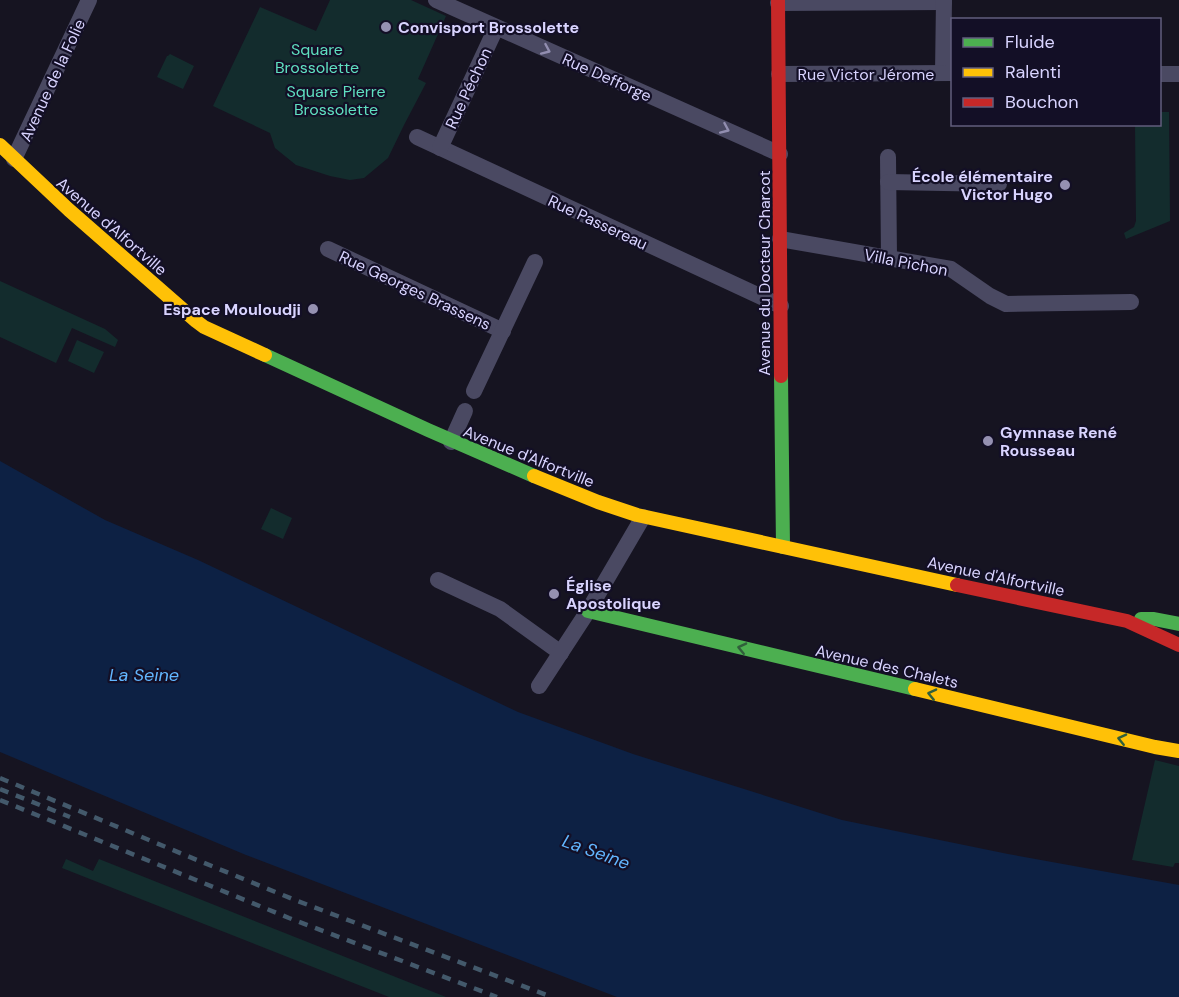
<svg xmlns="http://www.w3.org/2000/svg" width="1179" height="997" font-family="'DM Sans',sans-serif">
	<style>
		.green { fill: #132c2d }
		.water { fill: #0d2144 }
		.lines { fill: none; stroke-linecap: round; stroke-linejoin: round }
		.street { stroke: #4a4962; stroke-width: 16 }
		.fast { stroke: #4caf50; stroke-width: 14 }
		.slow { stroke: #ffc107; stroke-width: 14 }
		.jam { stroke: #c62828; stroke-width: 14 }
		.rail { stroke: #43596b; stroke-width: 4.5; stroke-dasharray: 9 8; stroke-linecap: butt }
		.oneway { stroke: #928eb0 }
		.oneway2 { stroke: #305f3b }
		.poi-dot { fill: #9591b1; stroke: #130f26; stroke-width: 2 }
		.labels { text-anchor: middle; stroke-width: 4.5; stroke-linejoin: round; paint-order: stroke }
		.poi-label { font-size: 16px; font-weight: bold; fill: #d9d4ff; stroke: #130f26; text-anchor: start }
		.park-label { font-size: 16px; fill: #5fe0c0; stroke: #130f26 }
		.street-label { font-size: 16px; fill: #d9d4ff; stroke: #130f26 }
		.water-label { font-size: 18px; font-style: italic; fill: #62b6ff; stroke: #130f26 }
	</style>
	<rect width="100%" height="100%" fill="#161421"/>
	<g class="green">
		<path d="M330 0H411L446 16 418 79 426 83 404 125 388 158 364 178 350 180 330 176 296 165 275 148 270 133 213 106 260 7 316 31Z"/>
		<path d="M170 54 194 66 183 89 157 77 167 56H168Z"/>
		<path d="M1160 112H1169L1170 221 1126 239 1124 233 1134 227 1136 221 1135 125 1160 124Z"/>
		<path d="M0 281 105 329 118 340 115 347 72 328 56 363 0 337Z"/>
		<path d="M77 340 104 352 94 373 68 361Z"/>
		<path d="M271 508 292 518 283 539 261 529Z"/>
		<path d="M1155 760 1179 766V863H1175L1173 867 1132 860Z"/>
		<path d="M66 859 93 871 99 859 446 997H389L62 868Z"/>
	</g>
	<path class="water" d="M0 461 105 520 198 560 518 712 633 754 842 820 1008 854 1179 885V997H617L246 855 0 752Z"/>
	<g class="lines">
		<g class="street">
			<path d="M436 0 780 154"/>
			<path d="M778 3 944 2"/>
			<path d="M943 73 944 0"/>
			<path d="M779 74 952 73"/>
			<path d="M1160 74H1179"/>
			<path d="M417 137 781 306"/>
			<path d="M440 148 496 28"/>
			<path d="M888 157 889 258"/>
			<path d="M14 159 89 0"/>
			<path d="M888 182 999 184"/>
			<path d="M780 239 951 269 990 296 1006 304 1131 302"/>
			<path d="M328 249 503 331"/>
			<path d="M474 391 535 262"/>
			<path d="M451 442 465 411"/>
			<path d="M438 580 500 609 561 653"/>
			<path d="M539 686 588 611 643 517"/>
		</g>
		<g class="fast">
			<path d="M265 355 428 430 534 476"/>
			<path d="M781 376 783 547"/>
			<path d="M588 611 915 689"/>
			<path d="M1141 619H1154L1179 624"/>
		</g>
		<g class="slow">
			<path d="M0 145 69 210 196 321 204 327 265 355"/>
			<path d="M534 476 598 502 637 515 957 585"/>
			<path d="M915 689 1155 747 1179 751"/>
		</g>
		<g class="jam">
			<path d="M778 0 781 376"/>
			<path d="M957 585 1127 621 1179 645"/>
		</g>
		<g class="rail">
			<path d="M0 778 197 860 295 900 552 997"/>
			<path d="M0 789 70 817"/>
			<path d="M0 800 289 918 497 997"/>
		</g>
	</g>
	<defs><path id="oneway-chevron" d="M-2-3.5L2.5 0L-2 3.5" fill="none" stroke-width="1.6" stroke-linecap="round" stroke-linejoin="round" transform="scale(1.5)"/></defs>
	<g class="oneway">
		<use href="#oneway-chevron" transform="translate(546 50) rotate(24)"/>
		<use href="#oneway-chevron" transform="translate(725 129) rotate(24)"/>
	</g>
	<g class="oneway2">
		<use href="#oneway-chevron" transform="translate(742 648) rotate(-167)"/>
		<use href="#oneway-chevron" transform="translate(932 694) rotate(-167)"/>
		<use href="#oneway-chevron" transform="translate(1122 739) rotate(-167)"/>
	</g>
	<g class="poi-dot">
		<circle cx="386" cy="27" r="6"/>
		<circle cx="1065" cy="185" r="6"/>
		<circle cx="313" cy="309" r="6"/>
		<circle cx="988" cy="441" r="6"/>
		<circle cx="554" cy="594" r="6"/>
	</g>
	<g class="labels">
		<g class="poi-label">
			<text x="398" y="33">Convisport Brossolette</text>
			<text x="1053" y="182" text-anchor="end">École élémentaire<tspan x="1053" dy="18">Victor Hugo</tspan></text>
			<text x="301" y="315" text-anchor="end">Espace Mouloudji</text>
			<text x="1000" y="438">Gymnase René<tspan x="1000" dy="18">Rousseau</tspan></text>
			<text x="566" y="591">Église<tspan x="566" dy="18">Apostolique</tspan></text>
		</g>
		<g class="park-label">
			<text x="317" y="55">Square<tspan x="317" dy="18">Brossolette</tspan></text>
			<text x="336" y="97">Square Pierre<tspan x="336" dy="18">Brossolette</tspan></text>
		</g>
		<g class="street-label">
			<text x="866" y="80">Rue Victor Jérome</text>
			<text transform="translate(607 77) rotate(24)" y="6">Rue Defforge</text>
			<text transform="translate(52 80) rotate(-65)" y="6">Avenue de la Folie</text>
			<text transform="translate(468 88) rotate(-65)" y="6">Rue Péchon</text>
			<text transform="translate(598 222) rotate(25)" y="6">Rue Passereau</text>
			<text transform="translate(112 226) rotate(41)" y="6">Avenue d'Alfortville</text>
			<text transform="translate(906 262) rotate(11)" y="6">Villa Pichon</text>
			<text transform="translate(764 273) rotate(-90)" y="6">Avenue du Docteur Charcot</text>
			<text transform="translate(415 290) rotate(25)" y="6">Rue Georges Brassens</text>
			<text transform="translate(529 456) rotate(22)" y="6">Avenue d'Alfortville</text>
			<text transform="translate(996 576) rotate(12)" y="6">Avenue d'Alfortville</text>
			<text transform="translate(887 666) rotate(13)" y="6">Avenue des Chalets</text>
		</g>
		<g class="water-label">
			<text x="144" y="681">La Seine</text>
			<text transform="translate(596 852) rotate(20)" y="6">La Seine</text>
		</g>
	</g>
	<rect x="951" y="18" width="210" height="108" fill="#130f26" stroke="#625e7d" stroke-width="1.5"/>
	<rect x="963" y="38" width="30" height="9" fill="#4caf50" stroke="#625e7d" stroke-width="1.5"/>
	<text x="1005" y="48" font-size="18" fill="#d9d4ff">Fluide</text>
	<rect x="963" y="68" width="30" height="9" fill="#ffc107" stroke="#625e7d" stroke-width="1.5"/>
	<text x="1005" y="78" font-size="18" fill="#d9d4ff">Ralenti</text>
	<rect x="963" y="98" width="30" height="9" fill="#c62828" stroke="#625e7d" stroke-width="1.5"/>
	<text x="1005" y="108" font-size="18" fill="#d9d4ff">Bouchon</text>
</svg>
